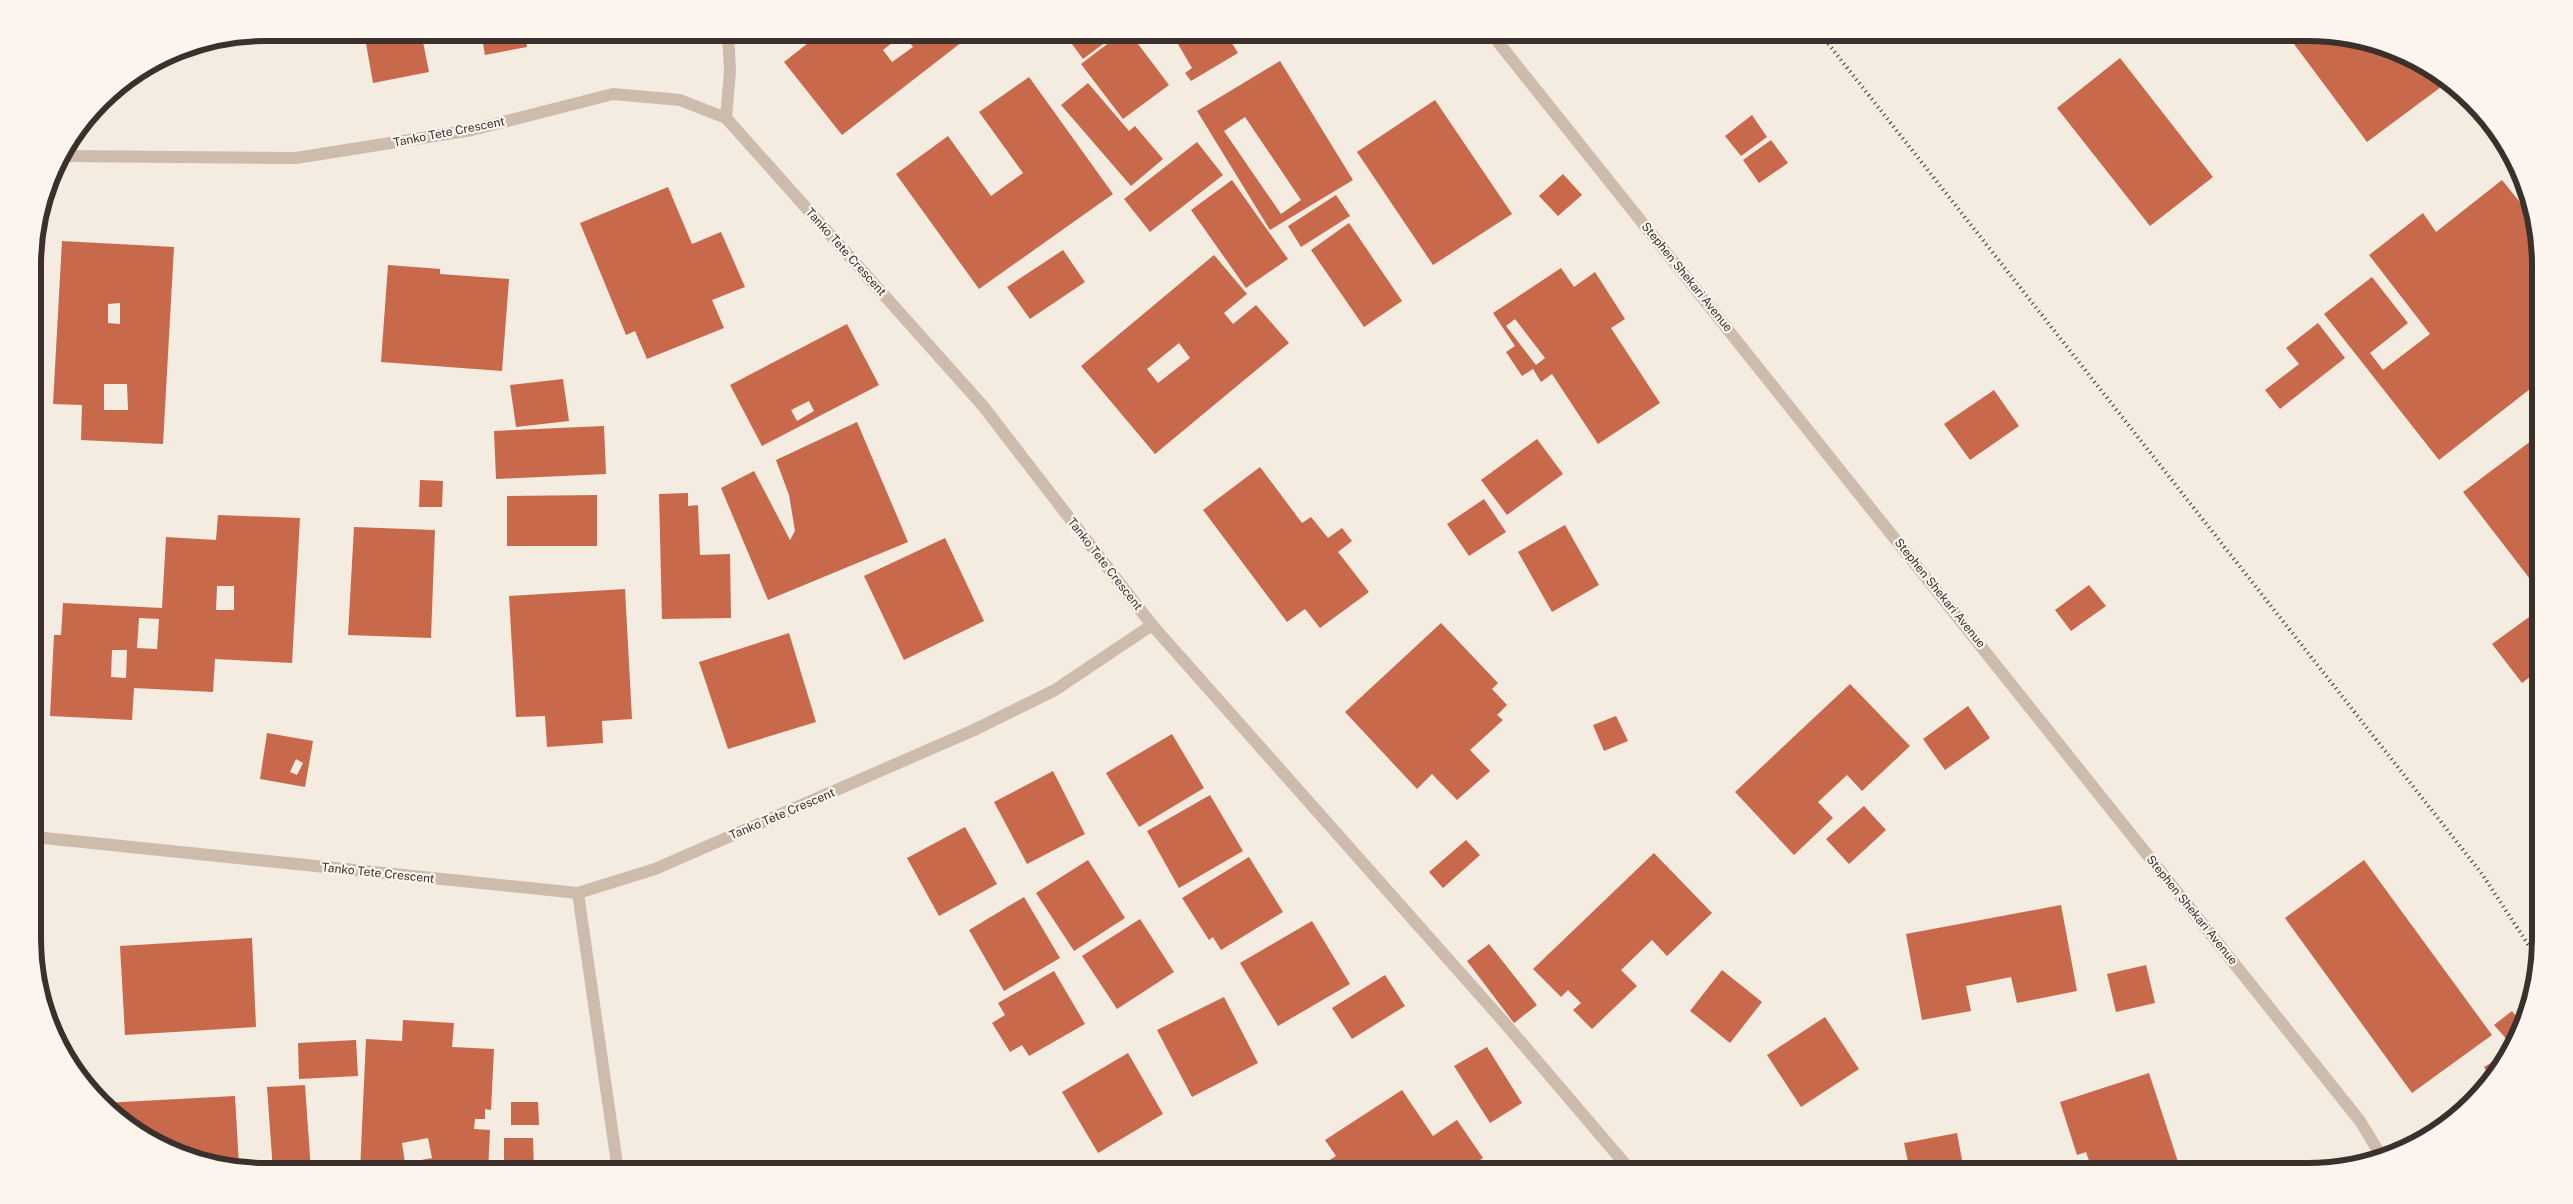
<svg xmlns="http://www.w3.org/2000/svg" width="2573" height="1204" font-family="'Public Sans',sans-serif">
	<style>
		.building { fill: #c8694b; fill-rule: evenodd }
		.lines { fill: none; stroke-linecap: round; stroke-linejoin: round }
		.minor { stroke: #cdbbac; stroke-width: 12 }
		.rail { stroke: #3b302b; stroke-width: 4; stroke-dasharray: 1 4; stroke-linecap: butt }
		.labels { text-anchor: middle; stroke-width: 4.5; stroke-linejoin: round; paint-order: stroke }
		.street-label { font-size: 12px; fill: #3b302b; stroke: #fbf5ee }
		.rim { fill: none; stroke: #3b302b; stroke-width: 6 }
	</style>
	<rect width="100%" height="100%" fill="#f4ebe1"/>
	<g class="building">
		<path d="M364 32H421L429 72 373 83Z"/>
		<path d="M481 32H525L527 47 485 55Z"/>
		<path d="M822 32H969L971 35 842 135 784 62ZM903 34 913 47 892 62 883 50Z"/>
		<path d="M1078 32H1119L1083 59 1069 40Z"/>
		<path d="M1123 32H1129L1169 85 1123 119 1081 64Z"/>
		<path d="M1171 32H1225L1238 53 1191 81 1185 73 1192 68Z"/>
		<path d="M1263 32H1283L1268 41Z"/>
		<path d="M2285 32H2307L2397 50 2449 81 2367 142Z"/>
		<path d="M2120 58 2213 177 2150 226 2057 108Z"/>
		<path d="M1280 61 1353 180 1270 230 1197 111ZM1245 117 1301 200 1281 214 1224 131Z"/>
		<path d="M1029 77 1113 194 979 289 896 174 948 136 991 196 1023 173 979 112Z"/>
		<path d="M1088 83 1129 131 1135 126 1163 159 1131 186 1061 105Z"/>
		<path d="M1435 100 1512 214 1433 265 1357 152Z"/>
		<path d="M1752 115 1767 137 1741 156 1725 136Z"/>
		<path d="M1771 140 1788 163 1759 183 1743 160Z"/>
		<path d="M1197 142 1223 175 1150 232 1124 199Z"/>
		<path d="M1563 174 1582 195 1558 216 1539 196Z"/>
		<path d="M1232 180 1288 259 1246 288 1191 210Z"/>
		<path d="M2502 180 2535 221 2539 235V382L2439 460 2324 314 2372 277 2408 323 2370 353 2383 370 2430 334 2369 255 2423 213 2436 232Z"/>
		<path d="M668 187 692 244 721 232 745 287 712 300 724 328 647 359 635 331 626 335 580 223Z"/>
		<path d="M1336 195 1350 216 1301 247 1288 226Z"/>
		<path d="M1349 223 1402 301 1364 327 1311 250Z"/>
		<path d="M62 241 174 247 163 444 81 440 82 405 53 404ZM120 303V324L108 323V304ZM104 384H127L128 410H104Z"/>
		<path d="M1063 250 1085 282 1030 319 1007 287Z"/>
		<path d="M1214 255 1247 294 1224 313 1233 324 1256 305 1289 343 1155 454 1081 366ZM1179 343 1190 358 1158 383 1147 369Z"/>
		<path d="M388 265 440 269V274L509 279 502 371 381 362Z"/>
		<path d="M1561 268 1574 287 1595 272 1625 319 1611 328 1660 403 1598 444 1552 374 1541 382 1533 369 1522 376 1506 352 1515 346 1493 313ZM1515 319 1545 358 1536 365 1506 326Z"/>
		<path d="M2318 323 2345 358 2280 409 2265 390 2299 364 2286 348Z"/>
		<path d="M847 324 879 385 762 446 730 385ZM809 401 814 411 797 421 791 410Z"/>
		<path d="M563 379 569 421 516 427 510 385Z"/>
		<path d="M33 387H39L42 439H33Z"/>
		<path d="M1994 390 2019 426 1970 460 1944 424Z"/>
		<path d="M857 422 908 542 768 600 721 488 754 471 790 540 795 531 789 495 776 460Z"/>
		<path d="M604 426 606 474 496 479 494 431Z"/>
		<path d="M2539 435V475L2540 592 2463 492Z"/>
		<path d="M1537 439 1563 474 1507 515 1481 480Z"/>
		<path d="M1260 467 1302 523 1311 517 1328 538 1342 528 1352 541 1338 552 1369 592 1320 628 1305 609 1287 622 1203 510Z"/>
		<path d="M420 480 443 481 442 507H419Z"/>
		<path d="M688 493V506L698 505 700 555 730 554 731 618 662 619 659 494Z"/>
		<path d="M597 495V546H507V496Z"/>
		<path d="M1484 499 1506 532 1469 556 1447 524Z"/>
		<path d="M218 515 300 518 292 663 215 659 213 692 134 688 132 720 50 716 54 635H61L63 603 162 608 166 537 216 540ZM217 586H234V610H216ZM139 618 159 619 157 649 137 648ZM112 650H127L126 678 111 677Z"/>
		<path d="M1565 525 1599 585 1552 612 1518 552Z"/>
		<path d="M354 527 435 530 431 638 348 635Z"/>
		<path d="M945 538 984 621 904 660 864 576Z"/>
		<path d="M2089 585 2106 606 2071 631 2055 610Z"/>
		<path d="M625 589 632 719 602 721 603 743 547 747 545 716 516 717 509 596Z"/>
		<path d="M2540 609V669L2522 683 2492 644Z"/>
		<path d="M1441 623 1498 683 1492 689 1507 705 1497 715 1503 720 1470 750 1490 771 1457 800 1432 774 1417 789 1345 712Z"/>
		<path d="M789 633 816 722 728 749 699 662Z"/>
		<path d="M1850 684 1910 746 1862 791 1847 775 1818 802 1833 818 1794 855 1735 792Z"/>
		<path d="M1968 706 1990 738 1945 770 1923 739Z"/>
		<path d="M1616 716 1628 741 1604 751 1593 725Z"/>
		<path d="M267 733 313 741 305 787 260 779ZM296 759 303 763 297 775 290 772Z"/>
		<path d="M1172 734 1204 788 1139 827 1106 773Z"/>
		<path d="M1053 771 1085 834 1027 864 994 802Z"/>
		<path d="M1210 795 1243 851 1179 888 1147 831Z"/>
		<path d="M1864 806 1886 830 1849 864 1826 839Z"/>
		<path d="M965 827 997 884 939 916 907 858Z"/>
		<path d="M1466 840 1480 855 1443 888 1429 872Z"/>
		<path d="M1654 853 1712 913 1667 956 1652 940 1621 970 1637 986 1592 1029 1573 1010 1581 1003 1568 990 1561 997 1533 969Z"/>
		<path d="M1249 857 1283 912 1221 950 1213 937 1209 940 1182 898Z"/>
		<path d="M1088 860 1125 918 1074 951 1036 893Z"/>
		<path d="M2364 860 2492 1035 2412 1093 2285 918Z"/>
		<path d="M1024 897 1060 958 1004 991 969 930Z"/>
		<path d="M2061 905 2077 991 2017 1003 2011 977 1966 986 1971 1011 1922 1020 1906 934Z"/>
		<path d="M1140 919 1174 972 1117 1009 1082 956Z"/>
		<path d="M1312 921 1350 984 1278 1026 1240 963Z"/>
		<path d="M252 938 256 1027 125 1035 120 946Z"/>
		<path d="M1489 944 1537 1005 1514 1023 1467 961Z"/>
		<path d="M2146 965 2155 1003 2116 1012 2107 974Z"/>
		<path d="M1722 970 1762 1002 1730 1043 1690 1011Z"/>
		<path d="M1054 971 1085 1024 1029 1056 1022 1045 1010 1052 992 1023 1005 1015 998 1003Z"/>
		<path d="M1385 975 1405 1006 1352 1039 1332 1008Z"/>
		<path d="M1224 997 1258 1063 1192 1097 1157 1030Z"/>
		<path d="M2512 1011 2523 1025 2519 1034 2509 1042 2494 1025Z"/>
		<path d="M1825 1017 1859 1069 1801 1107 1767 1055Z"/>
		<path d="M403 1020 454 1023 452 1047 494 1049 491 1110 485 1109V1119H475L474 1129 490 1130 488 1171H360L366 1039 402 1041ZM428 1138 432 1158 405 1163 402 1143Z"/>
		<path d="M356 1040 358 1076 299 1079 298 1043Z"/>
		<path d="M1487 1047 1522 1103 1490 1123 1454 1066Z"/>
		<path d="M1128 1053 1163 1114 1098 1153 1062 1092Z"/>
		<path d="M2506 1054 2491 1079 2484 1067Z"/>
		<path d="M2149 1073 2181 1171H2086L2092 1169 2086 1152 2077 1155 2060 1102Z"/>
		<path d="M305 1085 311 1171H273L267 1087Z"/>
		<path d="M1402 1090 1433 1136 1457 1120 1483 1158 1464 1171H1313L1336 1156 1325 1140Z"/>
		<path d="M235 1096 239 1166 176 1154 123 1123 103 1103Z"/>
		<path d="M511 1102H538L539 1125H511Z"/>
		<path d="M1957 1133 1964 1171H1910L1904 1143Z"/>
		<path d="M504 1138H533L534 1171H504Z"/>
	</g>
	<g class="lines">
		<g class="minor">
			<path d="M1490 32 2360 1121 2383 1159"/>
			<path d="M726 118 730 71 728 32"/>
			<path d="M61 156 296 158 472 130 613 94 680 100 726 118 983 406 1152 625 1503 1021 1631 1171"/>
			<path d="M34 837 578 893 655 869 974 730 1055 690 1152 625"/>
			<path d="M578 893 618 1171"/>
		</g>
		<path class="rail" d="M1819 32 2482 874 2537 958"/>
	</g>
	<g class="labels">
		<g class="street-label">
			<text transform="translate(449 132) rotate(-11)" y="4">Tanko Tete Crescent</text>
			<text transform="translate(846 252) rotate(48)" y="4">Tanko Tete Crescent</text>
			<text transform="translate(1687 277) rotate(51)" y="4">Stephen Shekari Avenue</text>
			<text transform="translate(1105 564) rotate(52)" y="4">Tanko Tete Crescent</text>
			<text transform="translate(1940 593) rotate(51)" y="4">Stephen Shekari Avenue</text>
			<text transform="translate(782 814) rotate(-23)" y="4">Tanko Tete Crescent</text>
			<text transform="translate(378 873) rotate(6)" y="4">Tanko Tete Crescent</text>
			<text transform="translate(2192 910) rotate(51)" y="4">Stephen Shekari Avenue</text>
		</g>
	</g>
	<path d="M0 0H2573V1204H0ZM265 41H2308A224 224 0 0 1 2532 265V939A224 224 0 0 1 2308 1163H265A224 224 0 0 1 41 939V265A224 224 0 0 1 265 41Z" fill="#fbf5ee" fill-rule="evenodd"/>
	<path class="rim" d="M265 41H2308A224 224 0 0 1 2532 265V939A224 224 0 0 1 2308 1163H265A224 224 0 0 1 41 939V265A224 224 0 0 1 265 41Z"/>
</svg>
